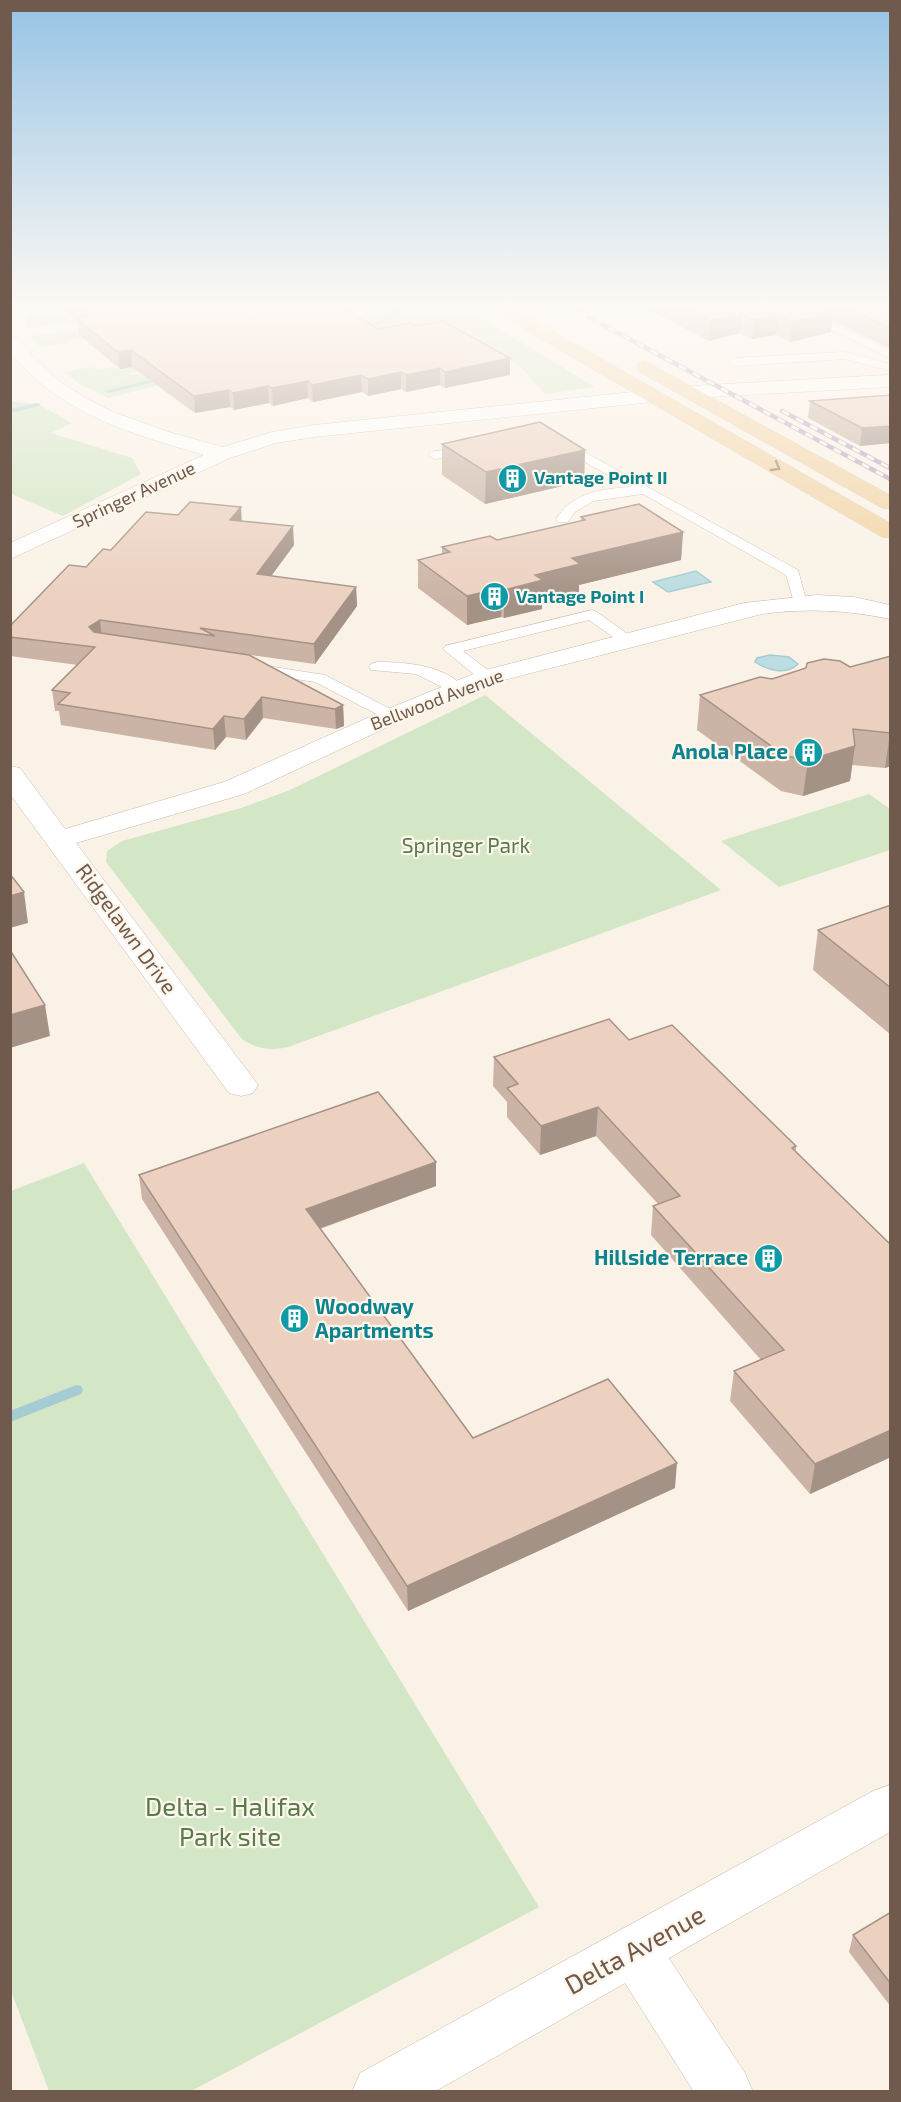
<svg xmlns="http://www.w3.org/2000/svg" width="901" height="2102" font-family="'Exo 2',sans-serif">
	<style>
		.green { fill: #d3e6c6 }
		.water { fill: #bcdde1; stroke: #a4ccd2; stroke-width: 1.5 }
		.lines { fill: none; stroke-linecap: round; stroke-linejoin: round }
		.stream { fill: #a4ccd2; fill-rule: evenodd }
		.lane-casing { stroke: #cab9ad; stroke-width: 1 }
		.street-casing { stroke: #cab9ad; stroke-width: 1 }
		.secondary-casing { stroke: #cdbaab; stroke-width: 1 }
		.primary-casing { stroke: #d7d1cd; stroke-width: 1 }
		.lane { fill: #fff; fill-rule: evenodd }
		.street { fill: #fff; fill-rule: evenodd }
		.secondary { fill: #fff; fill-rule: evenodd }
		.primary { fill: #f2d4a5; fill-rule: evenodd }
		.rail-casing { stroke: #b4a5c2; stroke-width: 4.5 }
		.rail { stroke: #fdf6eb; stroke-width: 3; stroke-dasharray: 8; stroke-linecap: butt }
		.wall { fill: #cbb4a5 }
		.shaded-wall { fill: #a59286 }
		.building { fill: #ecd1c0; stroke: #a59286; stroke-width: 1.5 }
		.oneway { stroke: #977e67 }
		.labels { text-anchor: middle; stroke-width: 4.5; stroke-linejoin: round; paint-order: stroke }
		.far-culture-label { font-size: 18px; font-weight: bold; fill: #0d838f; stroke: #fdf6eb; text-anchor: start }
		.far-street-label { font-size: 18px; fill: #70594d; stroke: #fdf6eb }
		.culture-label { font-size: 21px; font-weight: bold; fill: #0d838f; stroke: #fdf6eb; text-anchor: end }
		.park-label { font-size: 21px; fill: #597a4a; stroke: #fdf6eb }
		.street-label { font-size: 21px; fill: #70594d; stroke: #fdf6eb }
		.near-park-label { font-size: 26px; fill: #597a4a; stroke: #fdf6eb }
		.near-street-label { font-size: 26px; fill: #70594d; stroke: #fdf6eb }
	</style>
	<rect width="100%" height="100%" fill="#faf2e6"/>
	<g class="green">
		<path d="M66 305 77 322 26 328 25 320 35 310 55 307 72 321H75Z"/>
		<path d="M369 305H459L595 387 545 394 519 365 475 340 301 348 109 398 80 384 64 372 89 367 100 369 114 367 116 369 153 363 154 367 115 378 190 363 347 322 371 313Z"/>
		<path d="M87 329 80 335 82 338 69 340 66 343 40 347 31 336Z"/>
		<path d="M11 401 38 404 72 423 51 433 132 458 141 474 63 516 11 494Z"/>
		<path d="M485 695 721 890 288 1047C271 1051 257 1049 242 1039L106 862 107 851 122 841 241 808 290 790Z"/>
		<path d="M869 794 890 809V850L779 887 721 841Z"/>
		<path d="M84 1163 539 1907 191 2091H49L11 1991V1191Z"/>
	</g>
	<g class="water">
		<path d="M696 571 711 582 668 592 653 582Z"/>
		<path d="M770 655 789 657 798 664C786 676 767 670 755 662L757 658Z"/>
	</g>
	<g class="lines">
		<g class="stream">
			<path d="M402 305H409L381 325 357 331 354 329 377 323Z"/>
			<path d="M165 376 168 378 167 379 108 393 105 391Z"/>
			<path d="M38 403 40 404V406L10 413V409Z"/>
			<path d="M76 1385 81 1386 83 1390 81 1394 10 1422V1411Z"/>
		</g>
		<defs>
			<g id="lane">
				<path d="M780 305H793L890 351V358Z"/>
				<path d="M845 352 890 364V371L845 359 735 366 729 362 735 358Z"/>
				<path d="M561 439 798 570 807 603 800 607 795 606 786 575 643 494 593 501 575 512 568 522H558L556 519 558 516C575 492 602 489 630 487L556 446 555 443 556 440Z"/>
				<path d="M471 448 476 449 477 452 476 455 434 459 428 455 434 451Z"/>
				<path d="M592 610 597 612 633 638 636 641 633 644H623L589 620 463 651 493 674 495 677 493 680H481L443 649 445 646Z"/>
				<path d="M377 662C406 662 447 665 466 690L458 695 416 674 371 670 369 667 371 664Z"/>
				<path d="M255 664 325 675 398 713 400 716 398 719H386L315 682 249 672 247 669 249 666Z"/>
			</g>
			<g id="street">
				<path d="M817 595 854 597 890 605V619C847 610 807 608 762 614L496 682 401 721 244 794 76 843 258 1085 253 1093 241 1096 229 1093 10 794V766L20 768 65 829 224 782 383 711 478 672 744 603Z"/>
				<path d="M634 1926 652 1933 745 2073 753 2092H694L616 1969 608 1951 616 1933Z"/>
			</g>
			<g id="secondary">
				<path d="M10 336 16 337 38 362 62 383 87 399 113 412 169 432 223 447 272 432 314 425 652 390 659 392 662 396 659 400 652 402 314 437 276 443 230 458 10 559V543L204 455C129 433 63 415 10 353Z"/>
				<path d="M890 375V387L692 398 685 396 682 392 685 388 692 386Z"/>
				<path d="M890 1785V1832L434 2092H352L360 2073 873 1791Z"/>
			</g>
			<g id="primary">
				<path d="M486 305H507L890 523V538L882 537 489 309Z"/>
				<path d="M645 361 890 495V509L882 508 638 371 636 367 638 363Z"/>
			</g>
		</defs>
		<use href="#lane" class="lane-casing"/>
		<use href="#street" class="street-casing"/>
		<use href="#secondary" class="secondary-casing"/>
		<use href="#primary" class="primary-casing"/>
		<use href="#lane" class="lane"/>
		<use href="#street" class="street"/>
		<use href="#secondary" class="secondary"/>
		<use href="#primary" class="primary"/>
		<defs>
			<g id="rail">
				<path d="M566 305 890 479"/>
				<path d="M782 411 890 468"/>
			</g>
		</defs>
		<use href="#rail" class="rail-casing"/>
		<use href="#rail" class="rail"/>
	</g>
	<g class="wall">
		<path d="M56 305H339L378 329 510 375 445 388 440 385 406 392 401 389 368 396 362 392 313 402 308 398 273 406 269 403 234 410 230 407 195 413 132 367 120 369 79 335 78 322Z"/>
		<path d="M637 305H889L891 316V340L889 348 832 321 831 332 790 342 776 335 752 339 740 333 709 341 651 311 646 312Z"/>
		<path d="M891 395V443L860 446 808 418 810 401Z"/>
		<path d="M442 444 585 450 584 481 485 504 442 475Z"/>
		<path d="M581 517 683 532 681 560 579 585V592L542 601V609L504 618 501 617 467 625 418 588V560L442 554V547L497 540 581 521Z"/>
		<path d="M242 521 294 545 271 576 356 587 357 606 315 664 250 655 343 705 344 726 336 729 263 718 246 740 226 737 215 750 61 725 59 711H55L52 690 78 665 10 656V626L86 567 111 550Z"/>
		<path d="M891 656V766L885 768 852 765 850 781 803 796 781 791 697 730 700 695 772 679 806 668 850 667Z"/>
		<path d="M891 905V1035L813 970 818 930Z"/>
		<path d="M629 1040 796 1146V1152L891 1245V1457L810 1494 730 1401 734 1371 761 1360 651 1235 653 1206 658 1204 596 1136 540 1155 507 1117V1102L493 1086 494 1057Z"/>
		<path d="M139 1175 436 1186 320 1229 473 1438 675 1488 408 1611 142 1199Z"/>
		<path d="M891 1912V2007L849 1952 853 1935Z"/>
	</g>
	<g class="shaded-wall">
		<path d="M646 305H651V311L646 312Z"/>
		<path d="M833 313 831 332 790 342 792 322Z"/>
		<path d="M742 314 740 333 709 341 710 321Z"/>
		<path d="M778 316 776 335 752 339 754 320Z"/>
		<path d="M131 350 132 367 120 369 118 352Z"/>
		<path d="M510 358V375L445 388V372Z"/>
		<path d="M440 368V385L406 392V375Z"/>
		<path d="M401 372V389L368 396V379Z"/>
		<path d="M361 375 362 392 313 402 312 385Z"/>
		<path d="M308 381V398L273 406 272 388Z"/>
		<path d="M268 386 269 403 234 410 233 393Z"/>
		<path d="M229 390 230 407 195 413 194 396Z"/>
		<path d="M891 426V443L860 446 862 428Z"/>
		<path d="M585 450 584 481 485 504 486 472Z"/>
		<path d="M241 507 242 526 230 520Z"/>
		<path d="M293 526 294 545 258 594 257 574Z"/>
		<path d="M683 532 681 560 579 585V592L542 601V609L504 618V590L535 575 572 558Z"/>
		<path d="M356 587 357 606 315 664 314 644Z"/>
		<path d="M502 588 501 617 467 625V596Z"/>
		<path d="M100 620 102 640 89 627Z"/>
		<path d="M262 697 263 718 246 740 244 719Z"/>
		<path d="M343 705 344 726 336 729 335 709Z"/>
		<path d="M224 716 226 737 215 750 213 729Z"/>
		<path d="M890 733 891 766 885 768Z"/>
		<path d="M855 746 850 781 803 796 808 760Z"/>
		<path d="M24 892 28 923 10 928V896Z"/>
		<path d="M45 1005 50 1036 10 1048V1015Z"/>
		<path d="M598 1107 596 1136 540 1155 541 1126Z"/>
		<path d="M436 1162V1186L307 1233 306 1209Z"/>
		<path d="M891 1430V1457L810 1494 815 1464Z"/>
		<path d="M677 1463 675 1488 408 1611 407 1586Z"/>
	</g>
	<g class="building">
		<path d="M74 305H339L378 329 411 323 416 326 443 321 510 358 445 372 440 368 406 375 401 372 368 379 361 375 312 385 308 381 272 388 268 386 233 393 229 390 194 396 131 350 118 352 77 319 88 316Z"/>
		<path d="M677 305H815L833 313 792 322 778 316 754 320 742 314 710 321Z"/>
		<path d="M840 305H889L891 328Z"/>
		<path d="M891 395V426L862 428 810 401Z"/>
		<path d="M540 422 585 450 486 472 442 444Z"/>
		<path d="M190 502 241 507 230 520 293 526 257 574 356 587 314 644 200 628 215 636 100 620 89 627 94 632 249 655 343 705 335 709 262 697 244 719 224 716 213 729 58 704 70 693 52 690 95 647 10 637V626L69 565 86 567 103 549 111 550 146 512 178 515Z"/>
		<path d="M639 504 683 532 572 558 580 564 535 575 543 580 504 590 502 588 467 596 418 560 450 552 442 547 490 536 497 540 585 520 581 517Z"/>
		<path d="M891 656V733L853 729 855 746 808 760 785 756 700 695 760 677 772 679 806 668 807 663 824 659 840 661 850 667Z"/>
		<path d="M10 874 24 892 10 896Z"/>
		<path d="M891 905V988L818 930Z"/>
		<path d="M10 950 45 1005 10 1015Z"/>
		<path d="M609 1019 629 1040 672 1025 796 1146 792 1148 891 1245V1430L815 1464 734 1371 784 1350 653 1206 680 1196 598 1107 541 1126 507 1088 518 1084 494 1057Z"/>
		<path d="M378 1092 436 1162 306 1209 473 1438 608 1379 677 1463 407 1586 139 1175Z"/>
		<path d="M891 1912V1984L853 1935Z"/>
	</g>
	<defs><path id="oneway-chevron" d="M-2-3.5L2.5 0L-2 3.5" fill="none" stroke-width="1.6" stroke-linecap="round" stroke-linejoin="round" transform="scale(1.5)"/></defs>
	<use class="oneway" href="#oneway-chevron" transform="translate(776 467) rotate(30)"/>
	<linearGradient id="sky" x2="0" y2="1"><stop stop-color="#96c4e5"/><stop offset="0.51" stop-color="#fdf9f4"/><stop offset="1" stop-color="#fdf9f4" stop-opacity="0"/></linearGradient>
	<rect width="901" height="599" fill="url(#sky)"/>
	<defs>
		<symbol id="building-disc" viewBox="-11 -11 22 22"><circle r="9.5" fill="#0f9aa8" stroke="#fdf6eb"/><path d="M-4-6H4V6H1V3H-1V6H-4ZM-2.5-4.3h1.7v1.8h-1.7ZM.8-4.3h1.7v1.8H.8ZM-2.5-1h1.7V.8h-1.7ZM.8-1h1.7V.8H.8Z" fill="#fff"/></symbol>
	</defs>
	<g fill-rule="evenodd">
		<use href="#building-disc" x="496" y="462" width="33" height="33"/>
		<use href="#building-disc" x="478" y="580" width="33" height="33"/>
		<use href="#building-disc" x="792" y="736" width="33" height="33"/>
		<use href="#building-disc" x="752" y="1242" width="33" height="33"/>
		<use href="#building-disc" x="278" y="1302" width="33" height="33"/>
	</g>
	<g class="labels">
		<g class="far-culture-label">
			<text x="534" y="484">Vantage Point II</text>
			<text x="516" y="603">Vantage Point I</text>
		</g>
		<g class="far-street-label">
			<text transform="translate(134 495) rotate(-25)" y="6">Springer Avenue</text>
			<text transform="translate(437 700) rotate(-21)" y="6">Bellwood Avenue</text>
		</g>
		<g class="culture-label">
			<text x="788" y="759">Anola Place</text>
			<text x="748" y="1265">Hillside Terrace</text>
			<text x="315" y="1314" text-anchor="start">Woodway<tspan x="315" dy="24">Apartments</tspan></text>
		</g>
		<g class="park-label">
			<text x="466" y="853">Springer Park</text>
		</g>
		<g class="street-label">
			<text transform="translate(126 929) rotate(54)" y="7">Ridgelawn Drive</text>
		</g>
		<g class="near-park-label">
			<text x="230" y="1816">Delta - Halifax<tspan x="230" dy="30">Park site</tspan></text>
		</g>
		<g class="near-street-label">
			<text transform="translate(635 1950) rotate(-29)" y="9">Delta Avenue</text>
		</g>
	</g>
	<rect width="901" height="2102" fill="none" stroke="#70594d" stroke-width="24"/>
</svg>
